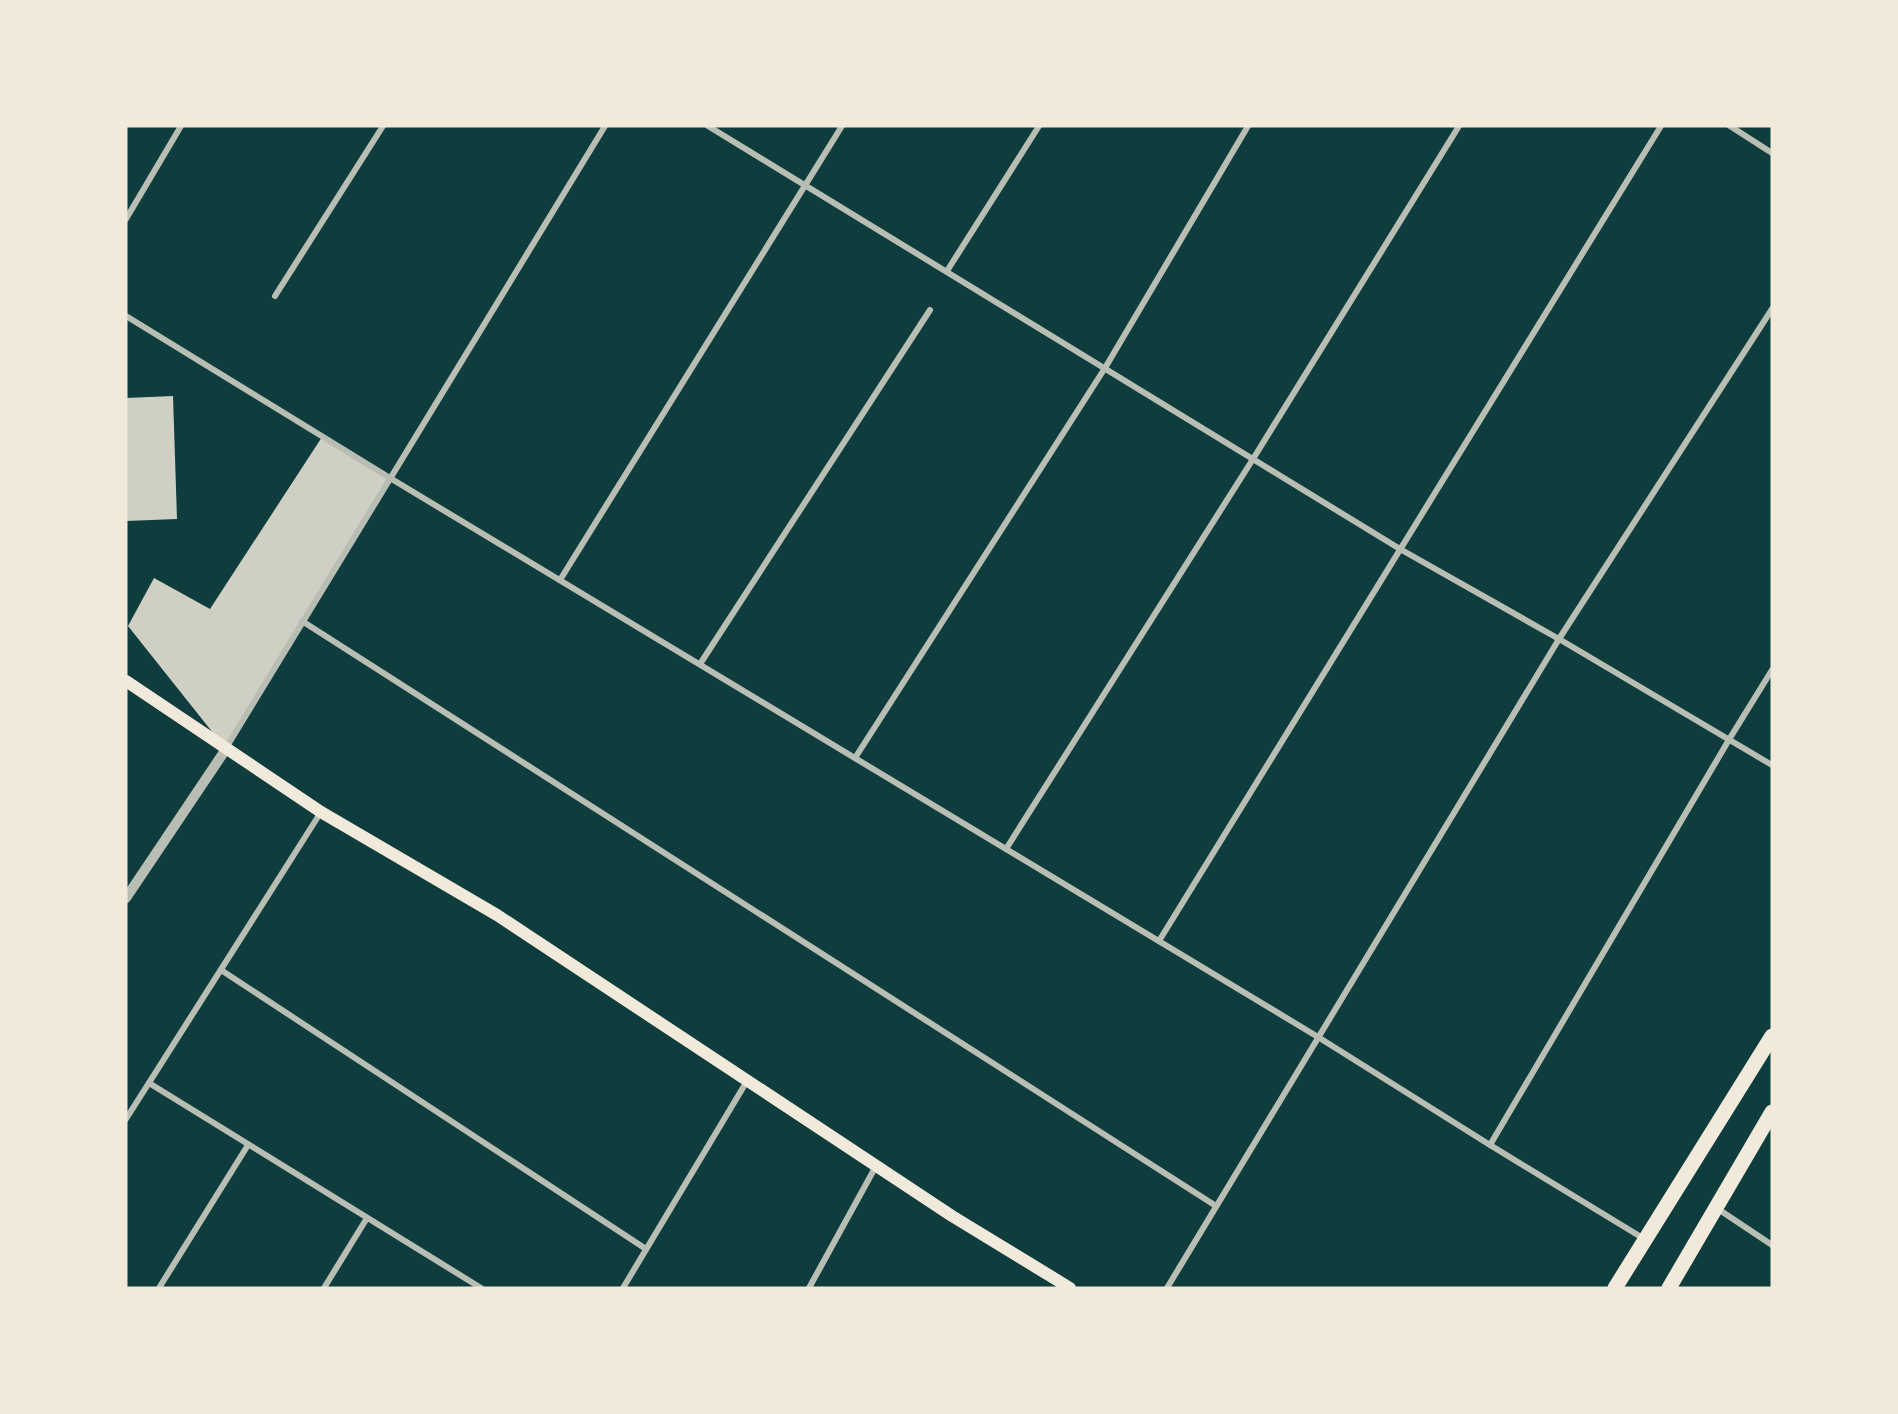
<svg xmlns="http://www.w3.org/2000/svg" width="1898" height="1414" font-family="'Source Sans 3',sans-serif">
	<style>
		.building { fill: #cfcfc3 }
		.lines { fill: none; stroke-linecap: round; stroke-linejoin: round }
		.minor { stroke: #b8beb3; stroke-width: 6 }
		.tertiary { stroke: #b8beb3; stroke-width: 10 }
		.secondary { stroke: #f1e9da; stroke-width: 12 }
		.primary { stroke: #f1e9da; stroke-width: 15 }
	</style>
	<rect width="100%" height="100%" fill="#0f3d3e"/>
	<g class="building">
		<path d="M173 396 177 519 126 521V398Z"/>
		<path d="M322 437 390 478 225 748 128 626 154 578 210 609Z"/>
	</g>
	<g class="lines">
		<g class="minor">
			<path d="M708 126 1400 549 1559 639 1772 765"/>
			<path d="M1730 126 1772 153"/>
			<path d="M126 219 181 126"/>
			<path d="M947 271 1039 126"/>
			<path d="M275 296 383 126"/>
			<path d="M126 316 390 478 1318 1037 1490 1145 1646 1240"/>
			<path d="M560 580 842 126"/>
			<path d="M302 621 1216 1206"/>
			<path d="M700 664 930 310"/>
			<path d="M226 748 605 126"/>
			<path d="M855 758 1105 368 1248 126"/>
			<path d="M1006 849 1253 459 1459 126"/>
			<path d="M1159 941 1661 126"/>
			<path d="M221 970 646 1249"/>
			<path d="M149 1083 481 1288"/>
			<path d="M126 1119 321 812"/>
			<path d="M1490 1145 1730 738 1772 670"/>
			<path d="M1718 1209 1772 1245"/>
			<path d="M159 1288 248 1145"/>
			<path d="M324 1288 367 1218"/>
			<path d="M623 1288 747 1081"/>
			<path d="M809 1288 876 1166"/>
			<path d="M1167 1288 1559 639 1772 309"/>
		</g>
		<path class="tertiary" d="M126 898 226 749"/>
		<path class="secondary" d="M126 681 321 812 497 915 952 1216 1070 1288"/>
		<g class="primary">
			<path d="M1615 1288 1772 1036"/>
			<path d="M1669 1288 1772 1112"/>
		</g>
	</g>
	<rect width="1898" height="1414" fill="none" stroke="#f1e9da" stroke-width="255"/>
</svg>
